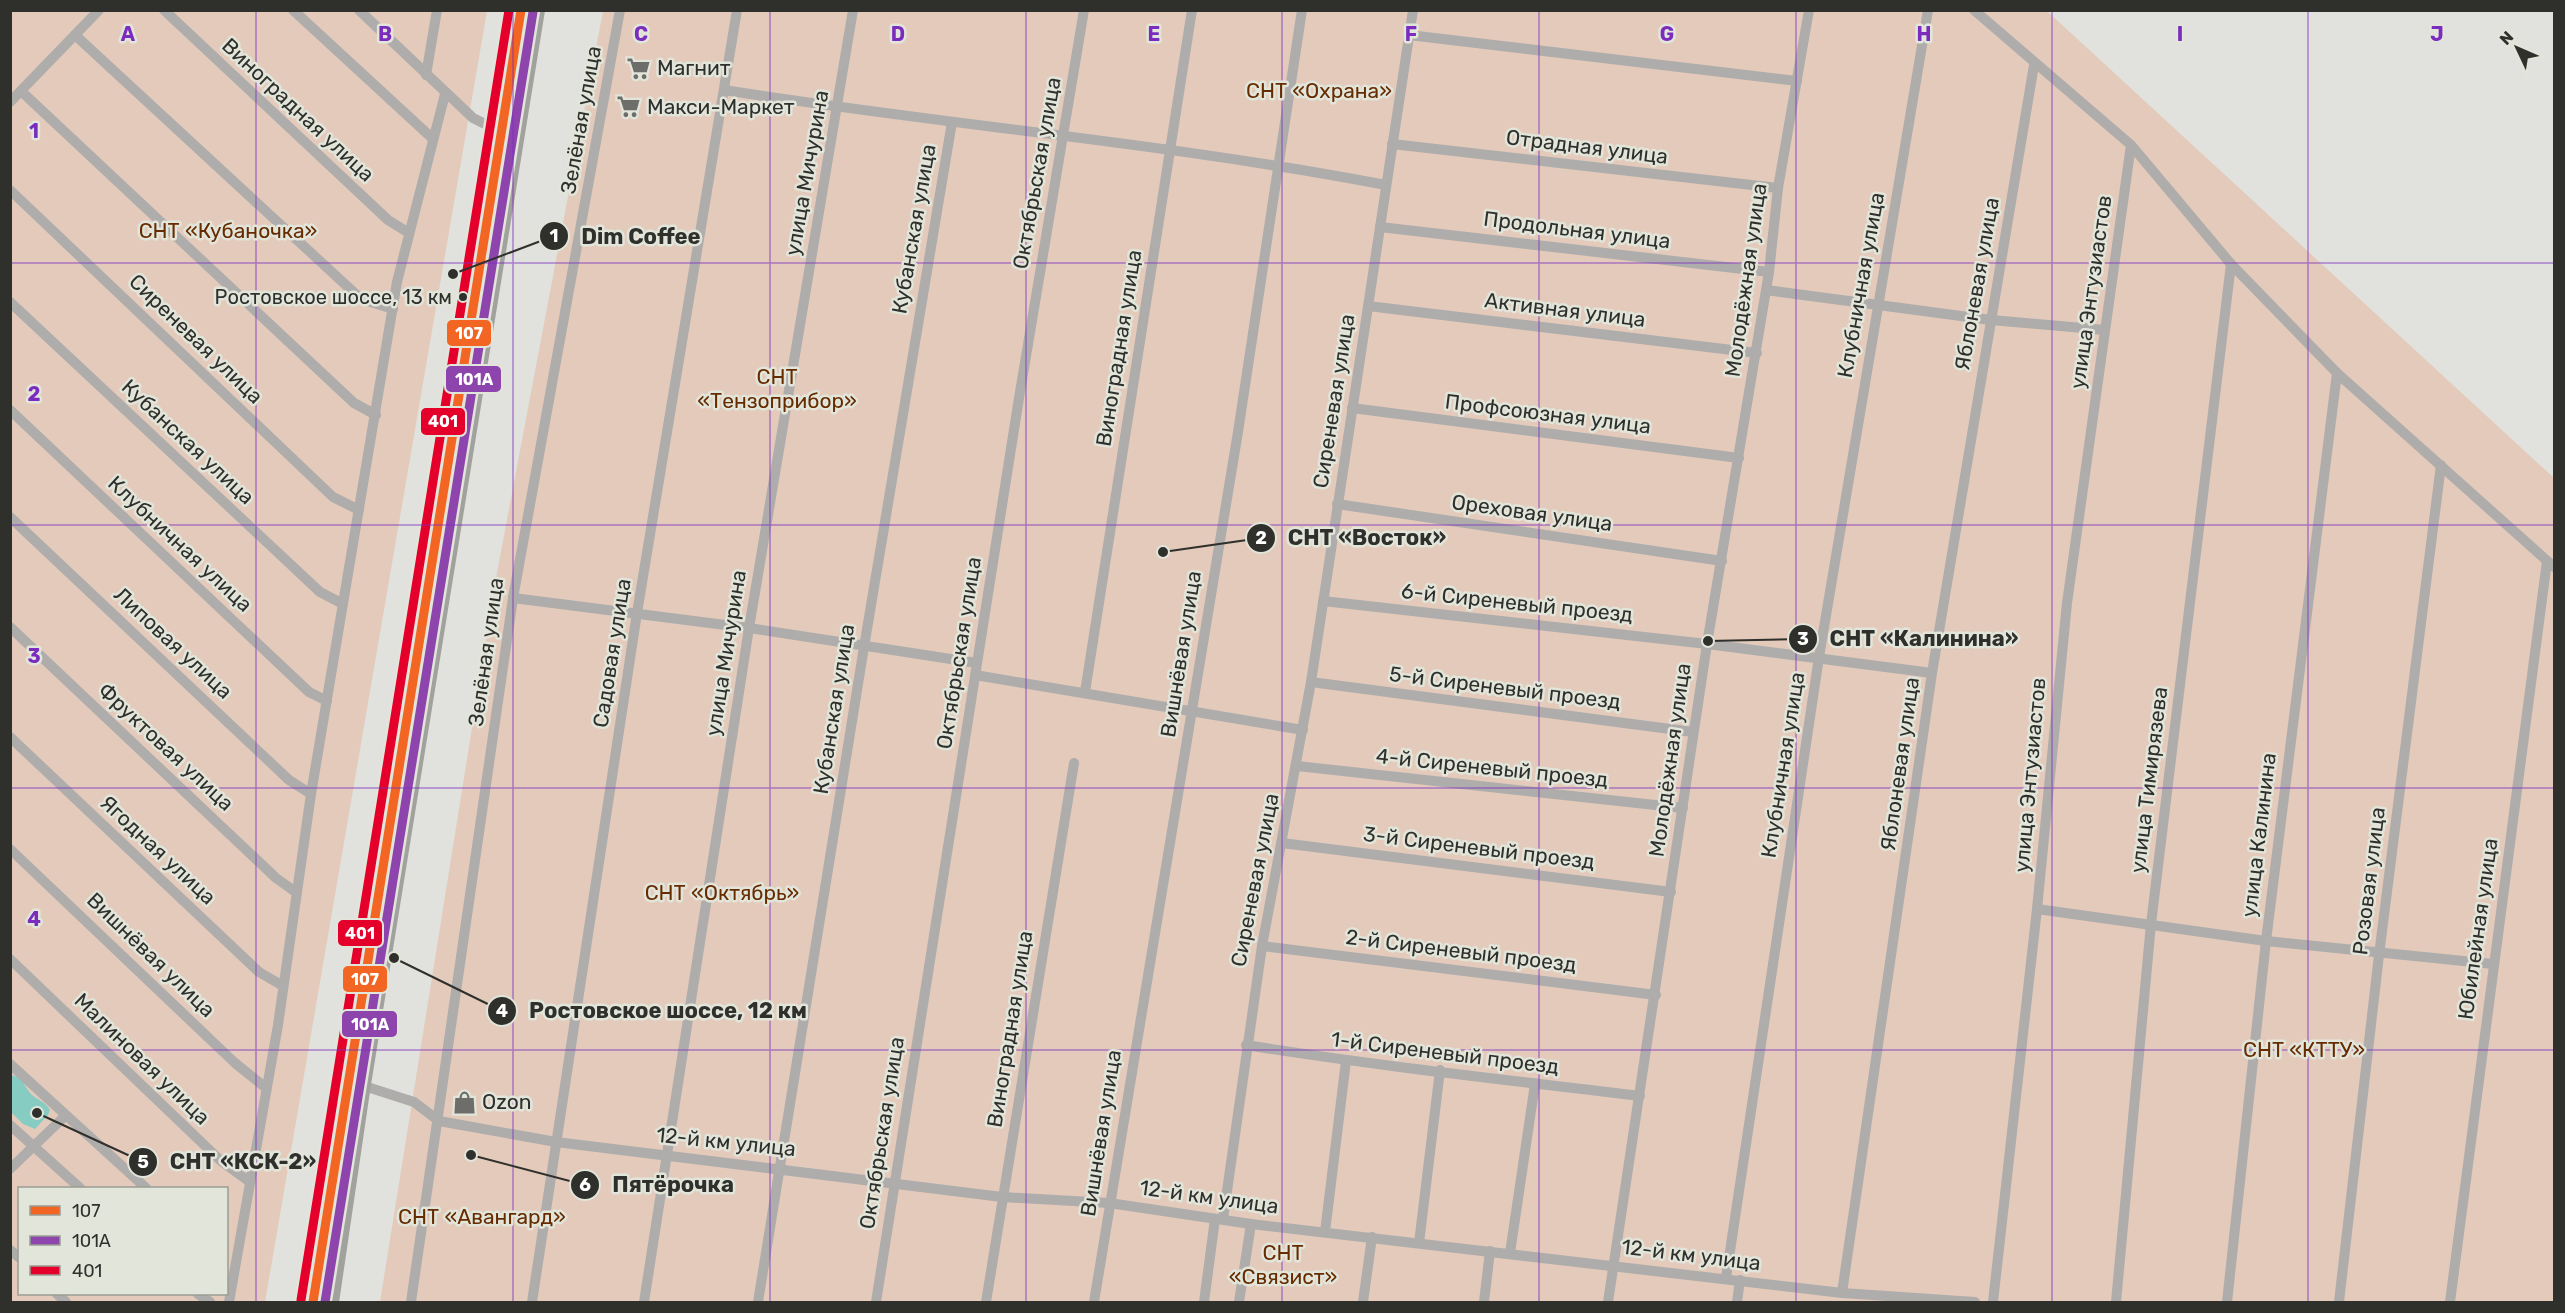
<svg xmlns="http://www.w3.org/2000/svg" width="2565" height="1313" font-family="Rubik,sans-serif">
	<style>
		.green { fill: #e3cabb; fill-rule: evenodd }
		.water { fill: #87ccc3 }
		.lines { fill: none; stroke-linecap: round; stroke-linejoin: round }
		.street { stroke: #aeadab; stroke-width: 10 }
		.highway { stroke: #a1a19d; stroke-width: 20 }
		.bus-1-casing { stroke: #e2e5da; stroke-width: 14 }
		.bus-2-casing { stroke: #e2e5da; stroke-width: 14 }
		.bus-3-casing { stroke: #e2e5da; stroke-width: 14 }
		.bus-1 { stroke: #f26522; stroke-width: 9 }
		.bus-2 { stroke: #8e44ad; stroke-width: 9 }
		.bus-3 { stroke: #e4002b; stroke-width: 9 }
		.grid { fill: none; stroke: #7b2cbf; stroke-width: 1.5; stroke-opacity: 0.55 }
		.bus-dot { fill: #2f302c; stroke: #e2e5da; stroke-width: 2 }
		.labels { text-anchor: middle; stroke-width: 5; stroke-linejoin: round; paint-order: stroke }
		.bus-label { font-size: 20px; fill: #2f302c; stroke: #e2e5da; text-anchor: end }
		.poi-label { font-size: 21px; fill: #2f302c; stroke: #e2e5da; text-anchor: start }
		.park-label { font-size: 21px; fill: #672b00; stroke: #e2e5da }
		.street-label { font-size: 21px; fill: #2f302c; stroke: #e2e5da }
		.grid-label { font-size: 20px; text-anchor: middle; font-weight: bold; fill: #7b2cbf; stroke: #e2e5da; stroke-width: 5; stroke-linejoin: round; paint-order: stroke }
		.leader { fill: none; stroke: #2f302c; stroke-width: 2 }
		.callout-dot { fill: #2f302c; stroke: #e2e5da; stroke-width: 2 }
		.mark-label { font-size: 18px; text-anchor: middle; font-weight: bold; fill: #fff }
		.callout-label { font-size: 22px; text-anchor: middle; font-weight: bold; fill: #2f302c; stroke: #e2e5da; stroke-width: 5; stroke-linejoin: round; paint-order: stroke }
		.line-badge { stroke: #e2e5da; stroke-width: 2 }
		.badge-label { font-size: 16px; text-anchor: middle; font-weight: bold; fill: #fff }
	</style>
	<rect width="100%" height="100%" fill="#e1e2dd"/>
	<g class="green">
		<path d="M10 11H487L265 1302H11ZM20 1188H226V1294H20Z"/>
		<path d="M603 11H2047L2554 478V1302H380L496 578Z"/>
	</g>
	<path class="water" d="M10 1075C24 1077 23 1085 31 1094 37 1100 45 1101 50 1110L48 1115 35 1129 23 1124 11 1112Z"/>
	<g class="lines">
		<g class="street">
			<path d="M164 10 388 220 409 233"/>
			<path d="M293 10 432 138"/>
			<path d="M359 10 473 118 485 124 505 125"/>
			<path d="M1974 10 2131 145 2231 264 2337 373 2554 567"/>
			<path d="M75 35 361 299 393 309"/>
			<path d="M1409 35 1797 81"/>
			<path d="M426 75 437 10"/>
			<path d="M724 90C945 125 1167 143 1386 185"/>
			<path d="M21 91 354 403 376 415"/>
			<path d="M10 102 99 10"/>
			<path d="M1392 144 1778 188"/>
			<path d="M10 190 333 497 359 510"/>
			<path d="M1380 227 1769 272"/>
			<path d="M1766 290 1991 320 2105 330"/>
			<path d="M10 302 320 592 343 604"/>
			<path d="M1368 306 1757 353"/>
			<path d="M1352 408 1739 458"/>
			<path d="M10 410 309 692 327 701"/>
			<path d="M1337 504 1722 561"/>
			<path d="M10 517 289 780 311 794"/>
			<path d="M513 598 749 628 977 663"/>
			<path d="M1323 601 1707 644 1932 673"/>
			<path d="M10 627 276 878 297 893"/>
			<path d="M975 675 1303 730"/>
			<path d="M1311 682 1693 732"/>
			<path d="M1085 692 1192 10"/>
			<path d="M10 737 259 972 283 986"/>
			<path d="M1297 766 1683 808"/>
			<path d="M1282 843 1671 892"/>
			<path d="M10 849 235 1063 266 1088"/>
			<path d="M2037 909 2266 941 2493 964"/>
			<path d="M1262 946 1656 995"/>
			<path d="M10 959 221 1161 250 1182"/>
			<path d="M1246 1045C1377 1066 1509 1080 1640 1096"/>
			<path d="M10 1064 146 1188"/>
			<path d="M358 1084 414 1102 439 1121 556 1142 1002 1197 1109 1203 1251 1224 1842 1293 1975 1302"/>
			<path d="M10 1125 80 1188"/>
			<path d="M10 1169 65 1116"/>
			<path d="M1223 1219 1262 946 1311 682 1413 10"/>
			<path d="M1325 1232 1346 1061"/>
			<path d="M1419 1243 1440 1070"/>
			<path d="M10 1250 20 1258"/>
			<path d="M1510 1253 1535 1084"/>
			<path d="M1726 1278 1819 657 1928 10"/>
			<path d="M1842 1293 1932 673 2034 65"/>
			<path d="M57 1294 66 1302"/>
			<path d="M198 1294 210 1302"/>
			<path d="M229 1302 278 1025 311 794 397 282 445 94"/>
			<path d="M411 1302 513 598 620 10"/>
			<path d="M532 1302 637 613 737 10"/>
			<path d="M644 1302 749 628 853 10"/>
			<path d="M758 1302 864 647 952 122"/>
			<path d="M876 1302 1019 398 1084 10"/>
			<path d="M986 1302 1074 763"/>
			<path d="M1094 1302 1238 432 1302 10"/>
			<path d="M1204 1302 1215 1219"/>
			<path d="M1239 1302 1251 1224"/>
			<path d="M1363 1302 1372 1237"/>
			<path d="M1484 1302 1490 1251"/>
			<path d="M1608 1302 1707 644 1769 272 1778 188 1809 10"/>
			<path d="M1737 1302 1740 1280"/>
			<path d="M1993 1302 2037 909 2067 603 2131 145"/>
			<path d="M2116 1302 2151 924 2231 264"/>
			<path d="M2227 1302 2266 941 2337 373"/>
			<path d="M2339 1302 2379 955 2441 465"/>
			<path d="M2450 1302 2547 561"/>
		</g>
		<g class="highway">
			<path d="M313 1302 521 10"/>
			<path d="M329 1302 361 1084 535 10"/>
		</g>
		<defs>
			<path id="bus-1" d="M313 1302 521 10"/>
			<path id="bus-2" d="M325 1302 533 12"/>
			<path id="bus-3" d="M301 1300 509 10"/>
		</defs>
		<use href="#bus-1" class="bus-1-casing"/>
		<use href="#bus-2" class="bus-2-casing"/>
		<use href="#bus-3" class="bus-3-casing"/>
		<use href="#bus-1" class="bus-1"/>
		<use href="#bus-2" class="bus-2"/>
		<use href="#bus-3" class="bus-3"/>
	</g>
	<path class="grid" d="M256 10V1302M513 10V1302M770 10V1302M1026 10V1302M1282 10V1302M1539 10V1302M1796 10V1302M2052 10V1302M2308 10V1302M10 263H2554M10 525H2554M10 788H2554M10 1050H2554"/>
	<defs>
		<symbol id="supermarket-bare" viewBox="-9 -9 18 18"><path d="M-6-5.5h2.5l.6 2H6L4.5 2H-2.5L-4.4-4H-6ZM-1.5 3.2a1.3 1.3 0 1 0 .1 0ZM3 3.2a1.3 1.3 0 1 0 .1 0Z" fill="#6d6e6a" stroke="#e2e5da" stroke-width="2.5" paint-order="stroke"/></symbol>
		<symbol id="shop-bare" viewBox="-9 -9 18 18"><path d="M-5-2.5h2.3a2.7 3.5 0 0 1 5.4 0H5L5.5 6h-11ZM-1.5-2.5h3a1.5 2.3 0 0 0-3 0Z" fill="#6d6e6a" stroke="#e2e5da" stroke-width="2.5" paint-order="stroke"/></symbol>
	</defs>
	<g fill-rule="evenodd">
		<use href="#supermarket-bare" x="622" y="52" width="33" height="33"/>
		<use href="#supermarket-bare" x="612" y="90" width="33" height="33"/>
		<use href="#shop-bare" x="448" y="1086" width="33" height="33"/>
	</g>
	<circle class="bus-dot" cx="463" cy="297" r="5"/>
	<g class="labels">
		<g class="bus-label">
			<text x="452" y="304">Ростовское шоссе, 13 км</text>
		</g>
		<g class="poi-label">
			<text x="657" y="75">Магнит</text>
			<text x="647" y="114">Макси-Маркет</text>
			<text x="482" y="1109">Ozon</text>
		</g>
		<g class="park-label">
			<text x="1319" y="98">СНТ «Охрана»</text>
			<text x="228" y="238">СНТ «Кубаночка»</text>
			<text x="777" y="384">СНТ<tspan x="777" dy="24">«Тензоприбор»</tspan></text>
			<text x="722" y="900">СНТ «Октябрь»</text>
			<text x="2304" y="1057">СНТ «КТТУ»</text>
			<text x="482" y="1224">СНТ «Авангард»</text>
			<text x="1283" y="1260">СНТ<tspan x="1283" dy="24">«Связист»</tspan></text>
		</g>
		<g class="street-label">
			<text transform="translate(298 110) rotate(43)" y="7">Виноградная улица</text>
			<text transform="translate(581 120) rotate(-80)" y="7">Зелёная улица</text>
			<text transform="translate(1587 147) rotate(7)" y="7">Отрадная улица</text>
			<text transform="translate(807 173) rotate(-80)" y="7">улица Мичурина</text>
			<text transform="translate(1037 173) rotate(-80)" y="7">Октябрьская улица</text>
			<text transform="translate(914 229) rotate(-80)" y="7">Кубанская улица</text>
			<text transform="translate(1577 230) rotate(7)" y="7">Продольная улица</text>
			<text transform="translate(1746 280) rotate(-82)" y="7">Молодёжная улица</text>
			<text transform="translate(1977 284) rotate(-80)" y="7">Яблоневая улица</text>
			<text transform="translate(1861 285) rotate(-80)" y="7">Клубничная улица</text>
			<text transform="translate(2091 292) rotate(-82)" y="7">улица Энтузиастов</text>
			<text transform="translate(1565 310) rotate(7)" y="7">Активная улица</text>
			<text transform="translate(196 339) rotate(44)" y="7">Сиреневая улица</text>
			<text transform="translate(1119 348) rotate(-81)" y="7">Виноградная улица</text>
			<text transform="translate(1334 401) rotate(-81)" y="7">Сиреневая улица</text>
			<text transform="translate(1548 414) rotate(7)" y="7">Профсоюзная улица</text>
			<text transform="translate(188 442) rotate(43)" y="7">Кубанская улица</text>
			<text transform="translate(1532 513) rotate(8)" y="7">Ореховая улица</text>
			<text transform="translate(180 544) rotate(43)" y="7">Клубничная улица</text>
			<text transform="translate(1517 603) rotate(6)" y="7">6-й Сиреневый проезд</text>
			<text transform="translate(173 643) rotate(43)" y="7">Липовая улица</text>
			<text transform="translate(486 652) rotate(-82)" y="7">Зелёная улица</text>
			<text transform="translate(612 653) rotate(-81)" y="7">Садовая улица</text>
			<text transform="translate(726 653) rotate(-81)" y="7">улица Мичурина</text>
			<text transform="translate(959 653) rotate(-81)" y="7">Октябрьская улица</text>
			<text transform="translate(1181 654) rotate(-81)" y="7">Вишнёвая улица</text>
			<text transform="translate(1505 688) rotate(7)" y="7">5-й Сиреневый проезд</text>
			<text transform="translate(834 709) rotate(-81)" y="7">Кубанская улица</text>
			<text transform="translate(166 747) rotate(43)" y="7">Фруктовая улица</text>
			<text transform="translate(1670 760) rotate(-82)" y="7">Молодёжная улица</text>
			<text transform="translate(1900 764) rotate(-82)" y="7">Яблоневая улица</text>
			<text transform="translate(1783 765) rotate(-81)" y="7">Клубничная улица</text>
			<text transform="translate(1492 768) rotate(6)" y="7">4-й Сиреневый проезд</text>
			<text transform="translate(2030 775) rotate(-85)" y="7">улица Энтузиастов</text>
			<text transform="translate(2149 780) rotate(-83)" y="7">улица Тимирязева</text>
			<text transform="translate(2259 835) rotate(-83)" y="7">улица Калинина</text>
			<text transform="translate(1479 848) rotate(7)" y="7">3-й Сиреневый проезд</text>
			<text transform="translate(158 850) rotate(43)" y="7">Ягодная улица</text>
			<text transform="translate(1255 880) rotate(-79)" y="7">Сиреневая улица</text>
			<text transform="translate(2369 881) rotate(-83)" y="7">Розовая улица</text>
			<text transform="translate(2478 929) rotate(-82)" y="7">Юбилейная улица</text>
			<text transform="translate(1461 951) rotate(7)" y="7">2-й Сиреневый проезд</text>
			<text transform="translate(151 955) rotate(44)" y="7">Вишнёвая улица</text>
			<text transform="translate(1010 1029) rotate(-81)" y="7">Виноградная улица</text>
			<text transform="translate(1445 1053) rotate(7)" y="7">1-й Сиреневый проезд</text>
			<text transform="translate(142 1059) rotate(44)" y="7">Малиновая улица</text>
			<text transform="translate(882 1133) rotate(-81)" y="7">Октябрьская улица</text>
			<text transform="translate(1101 1133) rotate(-81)" y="7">Вишнёвая улица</text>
			<text transform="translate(726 1142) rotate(6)" y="7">12-й км улица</text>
			<text transform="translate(1209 1197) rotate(8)" y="7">12-й км улица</text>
			<text transform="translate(1691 1255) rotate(7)" y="7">12-й км улица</text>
		</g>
	</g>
	<g class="grid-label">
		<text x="128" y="41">A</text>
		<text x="385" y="41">B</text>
		<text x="641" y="41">C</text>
		<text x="898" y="41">D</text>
		<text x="1154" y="41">E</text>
		<text x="1411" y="41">F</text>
		<text x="1667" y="41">G</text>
		<text x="1924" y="41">H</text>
		<text x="2180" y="41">I</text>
		<text x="2437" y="41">J</text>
		<text x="34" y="138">1</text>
		<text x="34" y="401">2</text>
		<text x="34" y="663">3</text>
		<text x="34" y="926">4</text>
	</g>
	<path class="leader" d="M453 274L554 236M1163 552L1261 538M1708 641L1803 639M394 958L502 1011M37 1113L143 1162M471 1155L585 1185"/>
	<g class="callout-dot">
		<circle cx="453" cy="274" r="6"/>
		<circle cx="1163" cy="552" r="6"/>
		<circle cx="1708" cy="641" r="6"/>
		<circle cx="394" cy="958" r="6"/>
		<circle cx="37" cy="1113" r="6"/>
		<circle cx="471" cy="1155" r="6"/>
		<circle cx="554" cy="236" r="15"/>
		<circle cx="1261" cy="538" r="15"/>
		<circle cx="1803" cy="639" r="15"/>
		<circle cx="502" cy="1011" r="15"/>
		<circle cx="143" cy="1162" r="15"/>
		<circle cx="585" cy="1185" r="15"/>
	</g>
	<g class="mark-label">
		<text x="554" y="242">1</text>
		<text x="1261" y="544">2</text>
		<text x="1803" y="645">3</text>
		<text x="502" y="1017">4</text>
		<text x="143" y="1168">5</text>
		<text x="585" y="1191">6</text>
	</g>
	<g class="callout-label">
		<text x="641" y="244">Dim Coffee</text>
		<text x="1367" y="545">СНТ «Восток»</text>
		<text x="1924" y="646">СНТ «Калинина»</text>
		<text x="668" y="1018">Ростовское шоссе, 12 км</text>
		<text x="243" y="1169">СНТ «КСК-2»</text>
		<text x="673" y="1192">Пятёрочка</text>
	</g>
	<g class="line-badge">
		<rect x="446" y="319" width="46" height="28" rx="6" fill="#f26522"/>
		<rect x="445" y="365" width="57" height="28" rx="6" fill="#8e44ad"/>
		<rect x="420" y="407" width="46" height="29" rx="6" fill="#e4002b"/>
		<rect x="337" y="919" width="46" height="28" rx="6" fill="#e4002b"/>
		<rect x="342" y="965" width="46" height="28" rx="6" fill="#f26522"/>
		<rect x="341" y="1010" width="57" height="28" rx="6" fill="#8e44ad"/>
	</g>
	<g class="badge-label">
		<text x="469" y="339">107</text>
		<text x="474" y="385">101А</text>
		<text x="443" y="427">401</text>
		<text x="360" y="939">401</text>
		<text x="365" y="985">107</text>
		<text x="370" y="1030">101А</text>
	</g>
	<rect width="2565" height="1313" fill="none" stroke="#2f302c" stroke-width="24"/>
	<rect x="18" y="1187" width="210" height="108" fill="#e2e5da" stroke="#9a9d94" stroke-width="1.5"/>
	<rect x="30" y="1206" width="30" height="9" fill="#f26522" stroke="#9a9d94" stroke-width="1.5"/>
	<text x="72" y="1217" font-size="18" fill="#2f302c">107</text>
	<rect x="30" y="1236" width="30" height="9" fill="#8e44ad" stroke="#9a9d94" stroke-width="1.5"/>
	<text x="72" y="1247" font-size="18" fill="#2f302c">101А</text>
	<rect x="30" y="1266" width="30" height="9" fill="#e4002b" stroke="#9a9d94" stroke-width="1.5"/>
	<text x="72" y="1277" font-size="18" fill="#2f302c">401</text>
	<g transform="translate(2517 48) rotate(314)" stroke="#e2e5da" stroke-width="4.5" paint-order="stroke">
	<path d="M0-4.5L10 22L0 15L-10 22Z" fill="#2f302c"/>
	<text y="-9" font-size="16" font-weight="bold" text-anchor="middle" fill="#2f302c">N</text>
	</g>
</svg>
